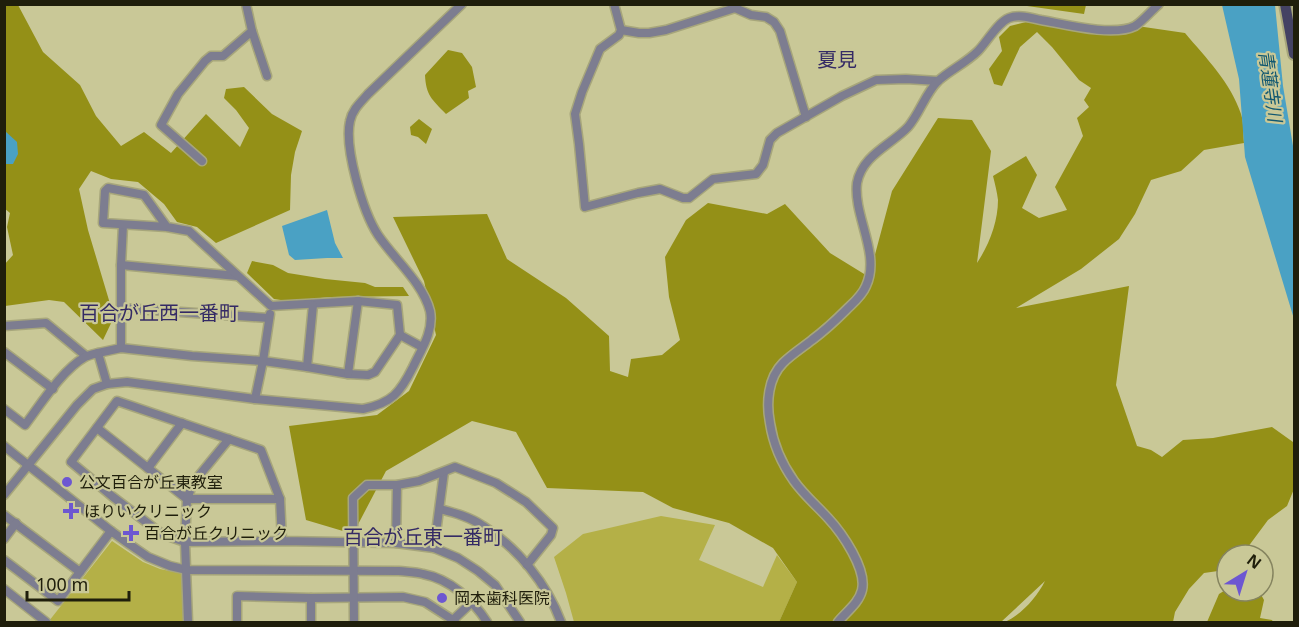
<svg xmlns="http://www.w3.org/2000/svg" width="1299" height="627" font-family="'Noto Sans','Noto Sans JP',sans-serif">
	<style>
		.green { fill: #b4b047 }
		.forest { fill: #949017 }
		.water { fill: #4aa1c4 }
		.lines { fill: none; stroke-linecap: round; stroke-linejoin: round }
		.minor-casing { stroke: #a7a67b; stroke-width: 11 }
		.major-casing { stroke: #a7a67b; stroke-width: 14 }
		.minor { stroke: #7d7d90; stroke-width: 8 }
		.major { stroke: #444263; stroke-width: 10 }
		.poi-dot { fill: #6d57d1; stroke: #c9c897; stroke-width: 2 }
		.labels { text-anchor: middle; stroke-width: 4.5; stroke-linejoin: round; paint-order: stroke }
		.poi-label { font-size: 16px; fill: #1f1e0b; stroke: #c9c897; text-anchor: start }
		.water-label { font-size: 18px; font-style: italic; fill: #115871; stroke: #c9c897 }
		.quarter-label { font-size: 20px; fill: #342a65; stroke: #c9c897 }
	</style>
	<rect width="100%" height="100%" fill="#c9c897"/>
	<g class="green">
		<path d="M661 516 715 525 699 560 763 587 777 555 797 582 779 622H574L566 593 554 557 583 534Z"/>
		<path d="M112 541 143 562 160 569 184 574V622L49 621Z"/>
	</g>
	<g class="forest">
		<path d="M5 5H18L43 52 80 85 96 116 121 146 144 132 171 153 206 114 240 147 249 128 236 110 224 98 226 89 244 87 272 114 302 131 295 152 291 175 290 210 216 243 197 227 177 222 164 204 138 182 111 179 91 171 79 189 88 230 114 317 103 340 64 302 49 300 5 306 4 265 13 255 7 227 10 213 4 208Z"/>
		<path d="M1020 5 1086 4V5L1084 14Z"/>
		<path d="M1026 22 1095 29 1144 27 1185 33C1206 58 1231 83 1241 114 1244 123 1243 134 1244 143L1204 150 1181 171 1151 180 1135 214 1119 239 1081 269 1016 308 1129 286 1116 385 1137 446 1151 450 1162 457 1183 440 1213 438 1272 427 1293 442 1294 448V489L1287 506 1268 520 1242 555H1227V568L1225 570 1204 573 1189 589 1175 612 1173 622H1005C1022 614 1037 597 1045 581L1001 622H779L797 582 773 548 729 523 673 508 643 492 547 488 516 432 472 421 386 471 353 534 306 520 289 426 377 415 409 391 436 335 424 281 393 217 487 214 507 259 566 298 609 336 610 371 628 377 631 359 662 355 680 340 669 297 665 257 686 220 708 203 767 214 785 204 830 253 869 277 892 191 938 118 972 120 991 151 977 263C989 245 998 222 998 200 997 192 995 184 993 176L1026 156 1037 175 1022 208 1039 218 1067 210 1055 187 1083 136 1077 118 1089 107 1084 100 1091 88 1079 80 1052 47 1037 32 1020 47 1002 86 994 84 989 69 1002 51 999 37 1010 26Z"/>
		<path d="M448 50 462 53 472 67 476 87 468 91 469 98 446 114C432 99 426 96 425 75Z"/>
		<path d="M419 119 432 129 426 144 418 137 411 135 410 127Z"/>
		<path d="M252 261 273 265 288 273 325 279 365 283 375 287H403L409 296 331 297 288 301 274 299 247 273Z"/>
		<path d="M1227 589V591H1259L1264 600 1260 618 1272 620 1273 622H1207L1219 594Z"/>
	</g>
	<g class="water">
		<path d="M1222 5H1275L1283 86 1294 152V319L1245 157 1239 79Z"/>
		<path d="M5 131 17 142 18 154 13 164H5Z"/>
		<path d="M327 210 335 243 343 258H327L295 260 289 255 282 226Z"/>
	</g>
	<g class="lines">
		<defs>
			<g id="minor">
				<path d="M614 4 621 30 619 35 600 49 582 92 575 114 579 144 585 207 638 193 660 189 683 198H689L713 179 756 174 763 165 770 140 777 133 842 96 876 80 906 79 938 81"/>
				<path d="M621 30 639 33H649L666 30 735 8 751 15 766 17 774 22 780 31 806 117"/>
				<path d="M252 31 267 76"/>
				<path d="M202 161 161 125 178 94 205 61 211 56H223L252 31 246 4"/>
				<path d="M121 265 237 276"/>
				<path d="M121 308 269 318"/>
				<path d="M4 326 46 323 86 356"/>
				<path d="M400 335 422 347"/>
				<path d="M121 348V265L123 225"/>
				<path d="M4 352 53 389"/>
				<path d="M98 353 121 348 192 356 263 361 307 367 348 374 368 375 375 372 400 335 397 305 358 301 271 306 189 231 167 227 103 223 105 191 108 188 144 195 167 227"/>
				<path d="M307 367 313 305"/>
				<path d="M348 374 358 301"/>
				<path d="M255 399 263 361 270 314"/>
				<path d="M4 409 25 425C41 404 62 370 85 357 89 355 94 354 98 353L107 384"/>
				<path d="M97 428 187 499H280"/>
				<path d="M4 446 111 531 129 544 148 557 170 566 187 570 399 571C407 572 416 572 423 574 450 579 473 600 487 622"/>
				<path d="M148 468 182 423"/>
				<path d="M4 495 77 405 93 389 107 384 127 382 255 399 363 409C392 403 400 393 413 367 421 350 434 331 430 311 423 283 394 259 378 235 363 212 344 148 350 121 352 110 361 102 368 94L462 4"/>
				<path d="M440 509C455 513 470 517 483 526 518 548 547 584 561 622"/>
				<path d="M4 515 80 572"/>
				<path d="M4 539 16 523"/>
				<path d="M282 541 280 499 261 450 117 401 71 462 113 497 162 534 185 542 282 541 396 543 434 548 458 558 478 571 495 585 520 622"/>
				<path d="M396 543 397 485"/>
				<path d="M434 548 444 472"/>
				<path d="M4 560 58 601 111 531"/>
				<path d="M4 589 46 622"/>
				<path d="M311 598V622"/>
				<path d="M453 620 472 602"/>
				<path d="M188 622 185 542 187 499 193 483 229 439"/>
				<path d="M237 622V596L311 598 403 597 425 602 453 620 455 622"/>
				<path d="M354 622 353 498 367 485H397L419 481 455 467 496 483 526 502 553 528 551 535 527 565"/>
				<path d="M838 622C846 612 859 603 862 590 867 569 842 533 828 518 817 506 804 495 794 481 782 464 773 443 770 423 766 403 768 378 783 363 792 354 802 348 812 340 824 331 835 321 846 310 853 303 862 296 866 286 881 254 853 216 857 183 862 155 891 145 908 127 920 113 925 94 938 81 950 70 966 63 978 51 987 42 997 23 1009 18 1019 14 1031 18 1041 20 1064 24 1113 37 1135 26 1143 21 1151 11 1159 4"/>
			</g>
			<path id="major" d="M1285 4 1294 54"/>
		</defs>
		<use href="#minor" class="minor-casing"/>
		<use href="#major" class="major-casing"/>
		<use href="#minor" class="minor"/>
		<use href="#major" class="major"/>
	</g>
	<g class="poi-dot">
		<circle cx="67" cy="482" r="6"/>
		<path d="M68 502h6v6h6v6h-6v6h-6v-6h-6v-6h6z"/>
		<path d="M128 524h6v6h6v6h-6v6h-6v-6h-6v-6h6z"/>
		<circle cx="442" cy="598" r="6"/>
	</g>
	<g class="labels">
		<g class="poi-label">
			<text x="79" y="488">公文百合が丘東教室</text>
			<text x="84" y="517">ほりいクリニック</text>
			<text x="144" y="539">百合が丘クリニック</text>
			<text x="454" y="604">岡本歯科医院</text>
		</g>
		<g class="water-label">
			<text transform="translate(1270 86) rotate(82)" y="6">青蓮寺川</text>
		</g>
		<g class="quarter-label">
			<text x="837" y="67">夏見</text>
			<text x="159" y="320">百合が丘西一番町</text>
			<text x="423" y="544">百合が丘東一番町</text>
		</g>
	</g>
	<rect width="1299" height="627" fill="none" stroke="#1f1e0b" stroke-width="12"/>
	<g transform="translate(1245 573) rotate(38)"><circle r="28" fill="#c9c897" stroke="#85845f" stroke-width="1.5"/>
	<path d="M0-4.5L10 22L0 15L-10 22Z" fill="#6d57d1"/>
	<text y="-9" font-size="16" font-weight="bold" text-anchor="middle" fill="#1f1e0b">N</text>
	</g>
	<path d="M27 591v9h102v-9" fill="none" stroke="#1f1e0b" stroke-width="3"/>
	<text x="36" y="591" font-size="18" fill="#1f1e0b" stroke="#c9c897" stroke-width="4.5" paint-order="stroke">100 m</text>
</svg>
